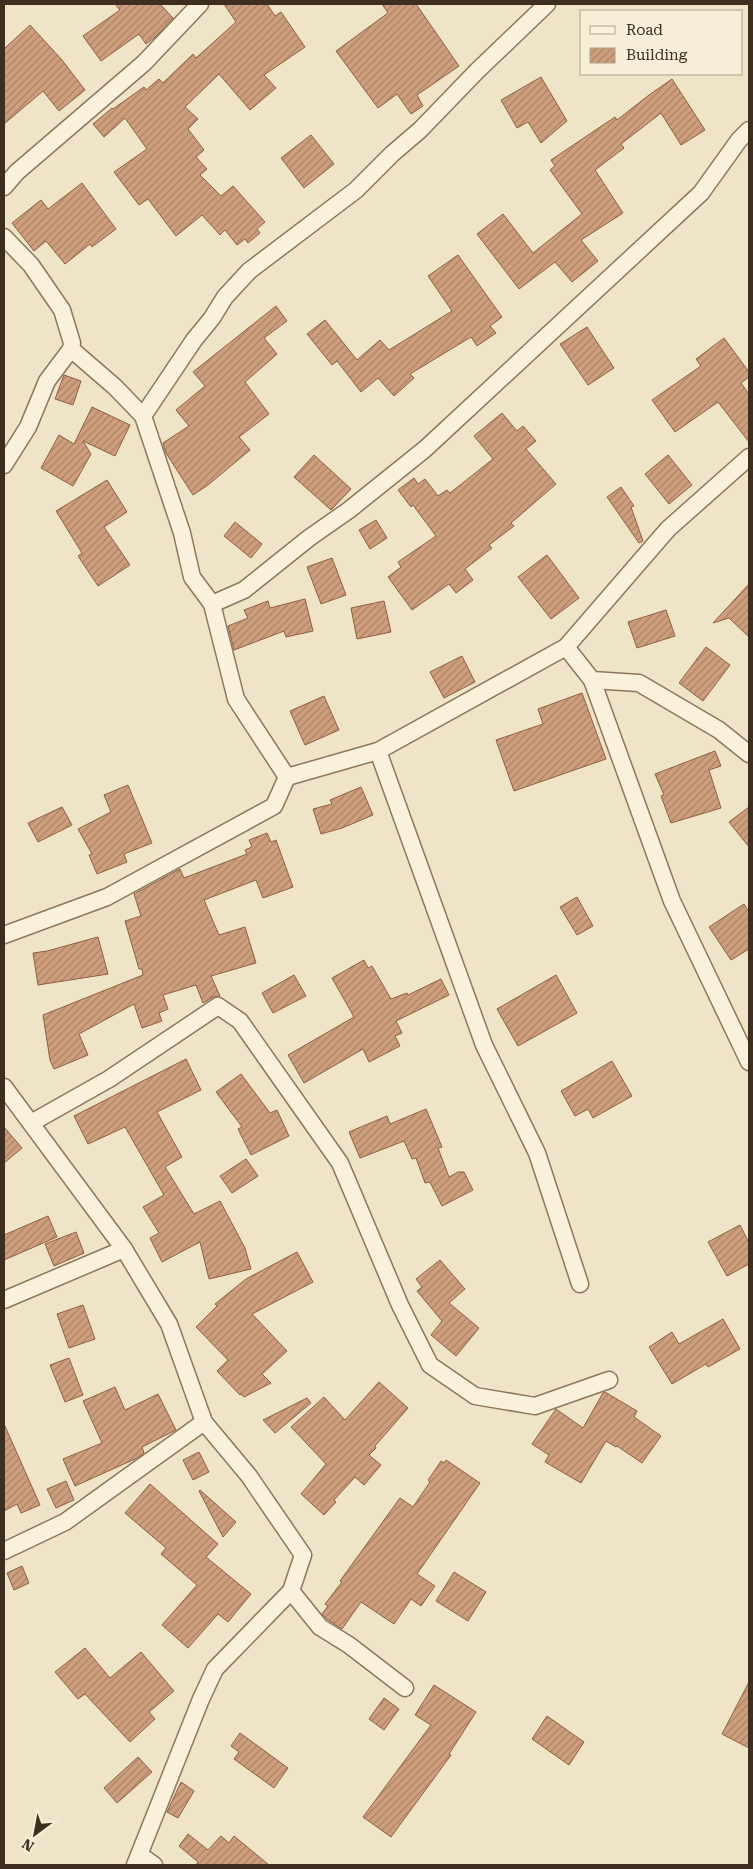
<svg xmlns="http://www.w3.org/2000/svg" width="753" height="1869" font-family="'Roboto Serif',serif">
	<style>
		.building { fill: url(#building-hatch); stroke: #8d5f41 }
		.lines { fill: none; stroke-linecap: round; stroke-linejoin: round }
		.street-casing { stroke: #8d765c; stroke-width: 19 }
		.street { stroke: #faf1dc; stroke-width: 16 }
	</style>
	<defs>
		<pattern id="building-hatch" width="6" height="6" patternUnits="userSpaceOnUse" patternTransform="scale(1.25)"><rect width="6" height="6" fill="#cf9f7d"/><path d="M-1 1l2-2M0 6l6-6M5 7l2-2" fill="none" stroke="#a98266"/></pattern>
	</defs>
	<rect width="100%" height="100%" fill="#f0e4c8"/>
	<g class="building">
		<path d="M115 4H160L173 18 154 38 146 44 139 34 101 61 83 36 120 10Z"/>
		<path d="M224 4H267L275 16 281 12 305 47 264 75 276 88 250 110 219 74 185 107 198 119 188 129 204 150 196 157 207 169 200 175 221 196 233 186 265 222 257 229 260 233 248 243 245 239 237 245 225 230 220 235 202 215 176 236 148 199 139 205 114 172 147 149 125 118 104 137 93 124 112 108 113 109 144 87 146 90 159 79 163 83 193 54 196 58 236 22Z"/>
		<path d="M382 4H416L459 66 417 95 423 106 411 114 397 94 378 108 336 51 388 13Z"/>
		<path d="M30 25 62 60 85 90 59 111 43 91 4 124V49Z"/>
		<path d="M541 77 567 121 541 143 528 122 517 128 501 100Z"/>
		<path d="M672 79 705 130 681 145 661 113 621 144 624 148 595 170 623 213 581 240 598 261 572 282 555 262 519 289 477 234 503 214 533 253 582 214 550 170 555 166 551 160 615 117 617 120 649 95Z"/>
		<path d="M311 135 334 164 304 188 281 158Z"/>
		<path d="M82 183 116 229 92 247 90 244 65 264 46 241 34 251 12 223 41 200 48 209Z"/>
		<path d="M458 255 502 317 490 326 496 333 477 346 471 337 410 374 414 378 394 396 378 378 361 392 337 361 332 365 307 334 325 320 357 360 380 340 389 350 452 311 428 276Z"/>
		<path d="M276 306 287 321 264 338 277 354 245 382 269 414 239 437 250 450 208 485 193 495 166 453 163 443 189 426 176 410 205 386 193 372Z"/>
		<path d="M587 327 614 368 588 385 560 344Z"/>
		<path d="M724 338 749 372V377L741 383 749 394V442L718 402 675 432 652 400 701 366 696 359Z"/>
		<path d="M64 375 81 381 73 405 55 399Z"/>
		<path d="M92 407 130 425 115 456 83 441 91 454 73 486 41 468 59 435 74 444Z"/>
		<path d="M502 413 517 431 523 426 536 441 526 449 556 484 511 523 514 526 489 545 492 548 465 569 473 580 456 593 449 584 412 610 388 577 401 567 398 562 436 536 413 505 411 507 398 490 414 478 418 484 425 479 438 496 447 490 450 493 493 459 474 436Z"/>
		<path d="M314 455 351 489 331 510 294 477Z"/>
		<path d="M668 455 692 485 669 504 645 474Z"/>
		<path d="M107 480 127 512 104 527 130 565 98 586 78 556 82 553 56 511Z"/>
		<path d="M621 487 634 506 631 507 643 541 639 543 607 497Z"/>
		<path d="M376 520 387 538 370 549 359 530Z"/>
		<path d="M235 522 262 544 251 558 224 536Z"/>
		<path d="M547 555 579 598 551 619 518 577Z"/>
		<path d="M332 558 346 595 321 604 307 567Z"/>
		<path d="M749 584V637L729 618 713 623Z"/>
		<path d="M305 599 313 631 286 637 284 631 234 650 228 626 248 618 244 610 268 601 270 608Z"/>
		<path d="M384 601 391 632 357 639 351 608Z"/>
		<path d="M666 610 675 636 637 648 628 622Z"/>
		<path d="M706 647 730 665 703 701 679 683Z"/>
		<path d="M462 656 475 682 444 698 430 672Z"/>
		<path d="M582 693 606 759 514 791 496 740 543 724 538 709Z"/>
		<path d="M324 696 339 730 305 745 290 711Z"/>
		<path d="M715 751 721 766 709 770 721 808 671 823 661 796 664 795 655 774Z"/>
		<path d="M128 785 152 843 124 854 127 862 97 874 89 855 92 854 78 829 111 812 104 795Z"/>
		<path d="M361 787 373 815 342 828 321 834 313 809 332 804 330 800Z"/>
		<path d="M62 807 72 825 38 842 28 823Z"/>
		<path d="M749 807V847L729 822Z"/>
		<path d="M267 833 271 842 276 840 293 887 263 898 256 880 204 900 219 935 245 927 256 963 211 976 220 996 213 997 203 1003 196 985 163 995 168 1009 159 1013 162 1021 142 1028 134 1004 79 1034 88 1055 54 1069 50 1060 43 1015 143 975 142 969H139L125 921 141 916 134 894 180 869 184 878 247 854 245 850 252 847 249 840Z"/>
		<path d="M577 897 593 926 577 935 560 907Z"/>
		<path d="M744 904 749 912V949L731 960 709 927Z"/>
		<path d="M98 937 108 974 38 985 33 953 47 951Z"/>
		<path d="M364 960 368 968 372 966 391 999 407 993 408 995 441 979 449 995 396 1021 402 1033 395 1036 400 1046 369 1062 363 1049 304 1083 288 1055 354 1017 332 978Z"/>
		<path d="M294 975 306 996 273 1013 262 993Z"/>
		<path d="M556 975 577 1013 518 1046 497 1009Z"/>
		<path d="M186 1059 201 1090 157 1112 182 1157 165 1167 194 1214 220 1201 245 1248 251 1269 209 1279 200 1242 162 1262 150 1238 159 1233 143 1207 164 1195 125 1127 88 1144 74 1116Z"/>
		<path d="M612 1061 632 1096 593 1118 588 1109 575 1116 561 1091Z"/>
		<path d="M241 1074 270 1113 277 1110 289 1136 251 1155 238 1129 242 1127 216 1092Z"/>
		<path d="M426 1109 442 1147 438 1148 449 1177 458 1172H464L473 1190 442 1206 430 1182 425 1183 416 1158 412 1159 404 1141 360 1158 349 1132 387 1116 390 1124Z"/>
		<path d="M4 1127 22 1148 4 1163Z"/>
		<path d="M246 1159 258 1176 232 1193 220 1176Z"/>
		<path d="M48 1216 57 1237 4 1260V1235Z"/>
		<path d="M740 1225 749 1243V1264L727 1276 708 1242Z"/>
		<path d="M76 1232 84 1253 54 1266 45 1244Z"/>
		<path d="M297 1252 313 1282 252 1314 287 1351 262 1374 271 1383 244 1397 241 1394 240 1395 217 1371 228 1360 196 1327 217 1306 215 1304 246 1279Z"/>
		<path d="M440 1260 465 1289 449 1303 479 1328 456 1356 431 1335 442 1321 417 1291 422 1287 416 1279Z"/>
		<path d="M83 1305 95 1339 69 1348 57 1314Z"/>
		<path d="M723 1319 740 1349 708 1367 706 1364 672 1384 649 1347 672 1332 679 1344Z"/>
		<path d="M69 1358 83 1395 65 1402 50 1365Z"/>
		<path d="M379 1382 408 1408 375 1446 376 1448 369 1455 381 1465 364 1485 355 1477 334 1500 336 1502 324 1515 301 1494 326 1464 291 1427 324 1397 345 1420Z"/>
		<path d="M115 1387 125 1410 158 1394 176 1430 142 1447 144 1453 135 1459 75 1486 63 1459 102 1443 83 1401Z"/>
		<path d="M605 1392 637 1411 634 1417 661 1436 642 1463 617 1446 616 1447 606 1441 581 1483 545 1462 549 1455 532 1444 556 1409 583 1428 603 1393Z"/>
		<path d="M307 1398 311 1403 275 1433 263 1420Z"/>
		<path d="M4 1424 40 1505 21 1513 17 1504 4 1511Z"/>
		<path d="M199 1452 209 1472 193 1480 183 1460Z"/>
		<path d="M446 1460 480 1483 417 1574 435 1586 421 1606 411 1599 394 1624 361 1602 342 1629 327 1619 322 1614 328 1606 325 1604 342 1582 340 1581 400 1498 413 1507 430 1482 428 1480 431 1476 441 1461 444 1463Z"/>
		<path d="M66 1481 74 1500 56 1508 47 1489Z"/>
		<path d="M150 1484 218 1544 206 1557 251 1594 228 1622 218 1614 188 1648 162 1625 197 1585 161 1554 166 1548 125 1513Z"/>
		<path d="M200 1490 236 1522 223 1537 199 1491Z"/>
		<path d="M22 1566 29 1583 14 1590 7 1573Z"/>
		<path d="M454 1572 486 1592 468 1621 436 1601Z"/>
		<path d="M85 1648 110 1678 141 1652 174 1691 149 1712 155 1719 130 1742 85 1694 78 1699 55 1672Z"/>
		<path d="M749 1682V1748L722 1734Z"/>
		<path d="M434 1685 476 1712 449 1754 451 1755 391 1837 363 1817 431 1725 415 1715Z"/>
		<path d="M384 1698 399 1709 384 1730 369 1719Z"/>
		<path d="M547 1716 584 1742 569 1765 532 1739Z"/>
		<path d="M240 1733 288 1768 274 1788 234 1759 239 1752 231 1746Z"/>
		<path d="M138 1757 152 1772 117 1803 104 1788Z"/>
		<path d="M181 1782 194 1791 178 1818 167 1812Z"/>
		<path d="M188 1834 208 1850 221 1836 229 1843 234 1836 269 1865H196L198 1862 179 1846Z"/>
	</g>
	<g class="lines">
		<defs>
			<g id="street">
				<path d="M4 187 17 172 144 63 200 4"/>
				<path d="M4 237 31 265 62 310 72 343 71 349 47 381 28 427 4 465"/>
				<path d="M71 349 115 387 143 416 182 533 192 577 212 604 244 590 309 538 349 510 425 449 701 193 739 140 749 130"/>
				<path d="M143 416 194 340 212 318 225 297 249 271 356 190 392 154 420 130 477 71 547 4"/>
				<path d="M566 647 592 680 639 683 719 730 749 754"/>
				<path d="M592 680 672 901 749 1062"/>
				<path d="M378 751 484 1045 537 1153 580 1284"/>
				<path d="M287 777 378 751 566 647 668 529 749 457"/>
				<path d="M4 935 107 897 274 806 287 777 236 699 212 604"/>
				<path d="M4 1087 124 1249 169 1324 204 1422 249 1476 303 1555 291 1591 320 1627 349 1645 405 1688"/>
				<path d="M31 1123 109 1079 218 1006 240 1021 340 1163 400 1305 430 1365 475 1396 535 1406 609 1380"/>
				<path d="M4 1300 124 1249"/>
				<path d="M4 1551 65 1522 204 1422"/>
				<path d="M140 1855 154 1865"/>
				<path d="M135 1865 201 1699 215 1669 291 1591"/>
			</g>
		</defs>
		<use href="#street" class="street-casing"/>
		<use href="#street" class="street"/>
	</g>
	<rect width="753" height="1869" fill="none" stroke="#3d2e20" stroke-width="10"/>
	<rect x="580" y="10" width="162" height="65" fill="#f7eed8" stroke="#ada18e"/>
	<rect x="590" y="26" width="25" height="8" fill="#faf1dc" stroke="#ada18e"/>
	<text x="626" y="35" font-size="15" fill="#3d2e20">Road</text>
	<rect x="590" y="48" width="25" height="15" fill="url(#building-hatch)" stroke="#ada18e"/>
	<text x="626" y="60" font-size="15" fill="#3d2e20">Building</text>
	<g transform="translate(35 1834) rotate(212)" stroke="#f7eed8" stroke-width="4" paint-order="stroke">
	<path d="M0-4L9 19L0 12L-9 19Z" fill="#3d2e20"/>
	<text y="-8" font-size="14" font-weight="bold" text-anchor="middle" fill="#3d2e20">N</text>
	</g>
</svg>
